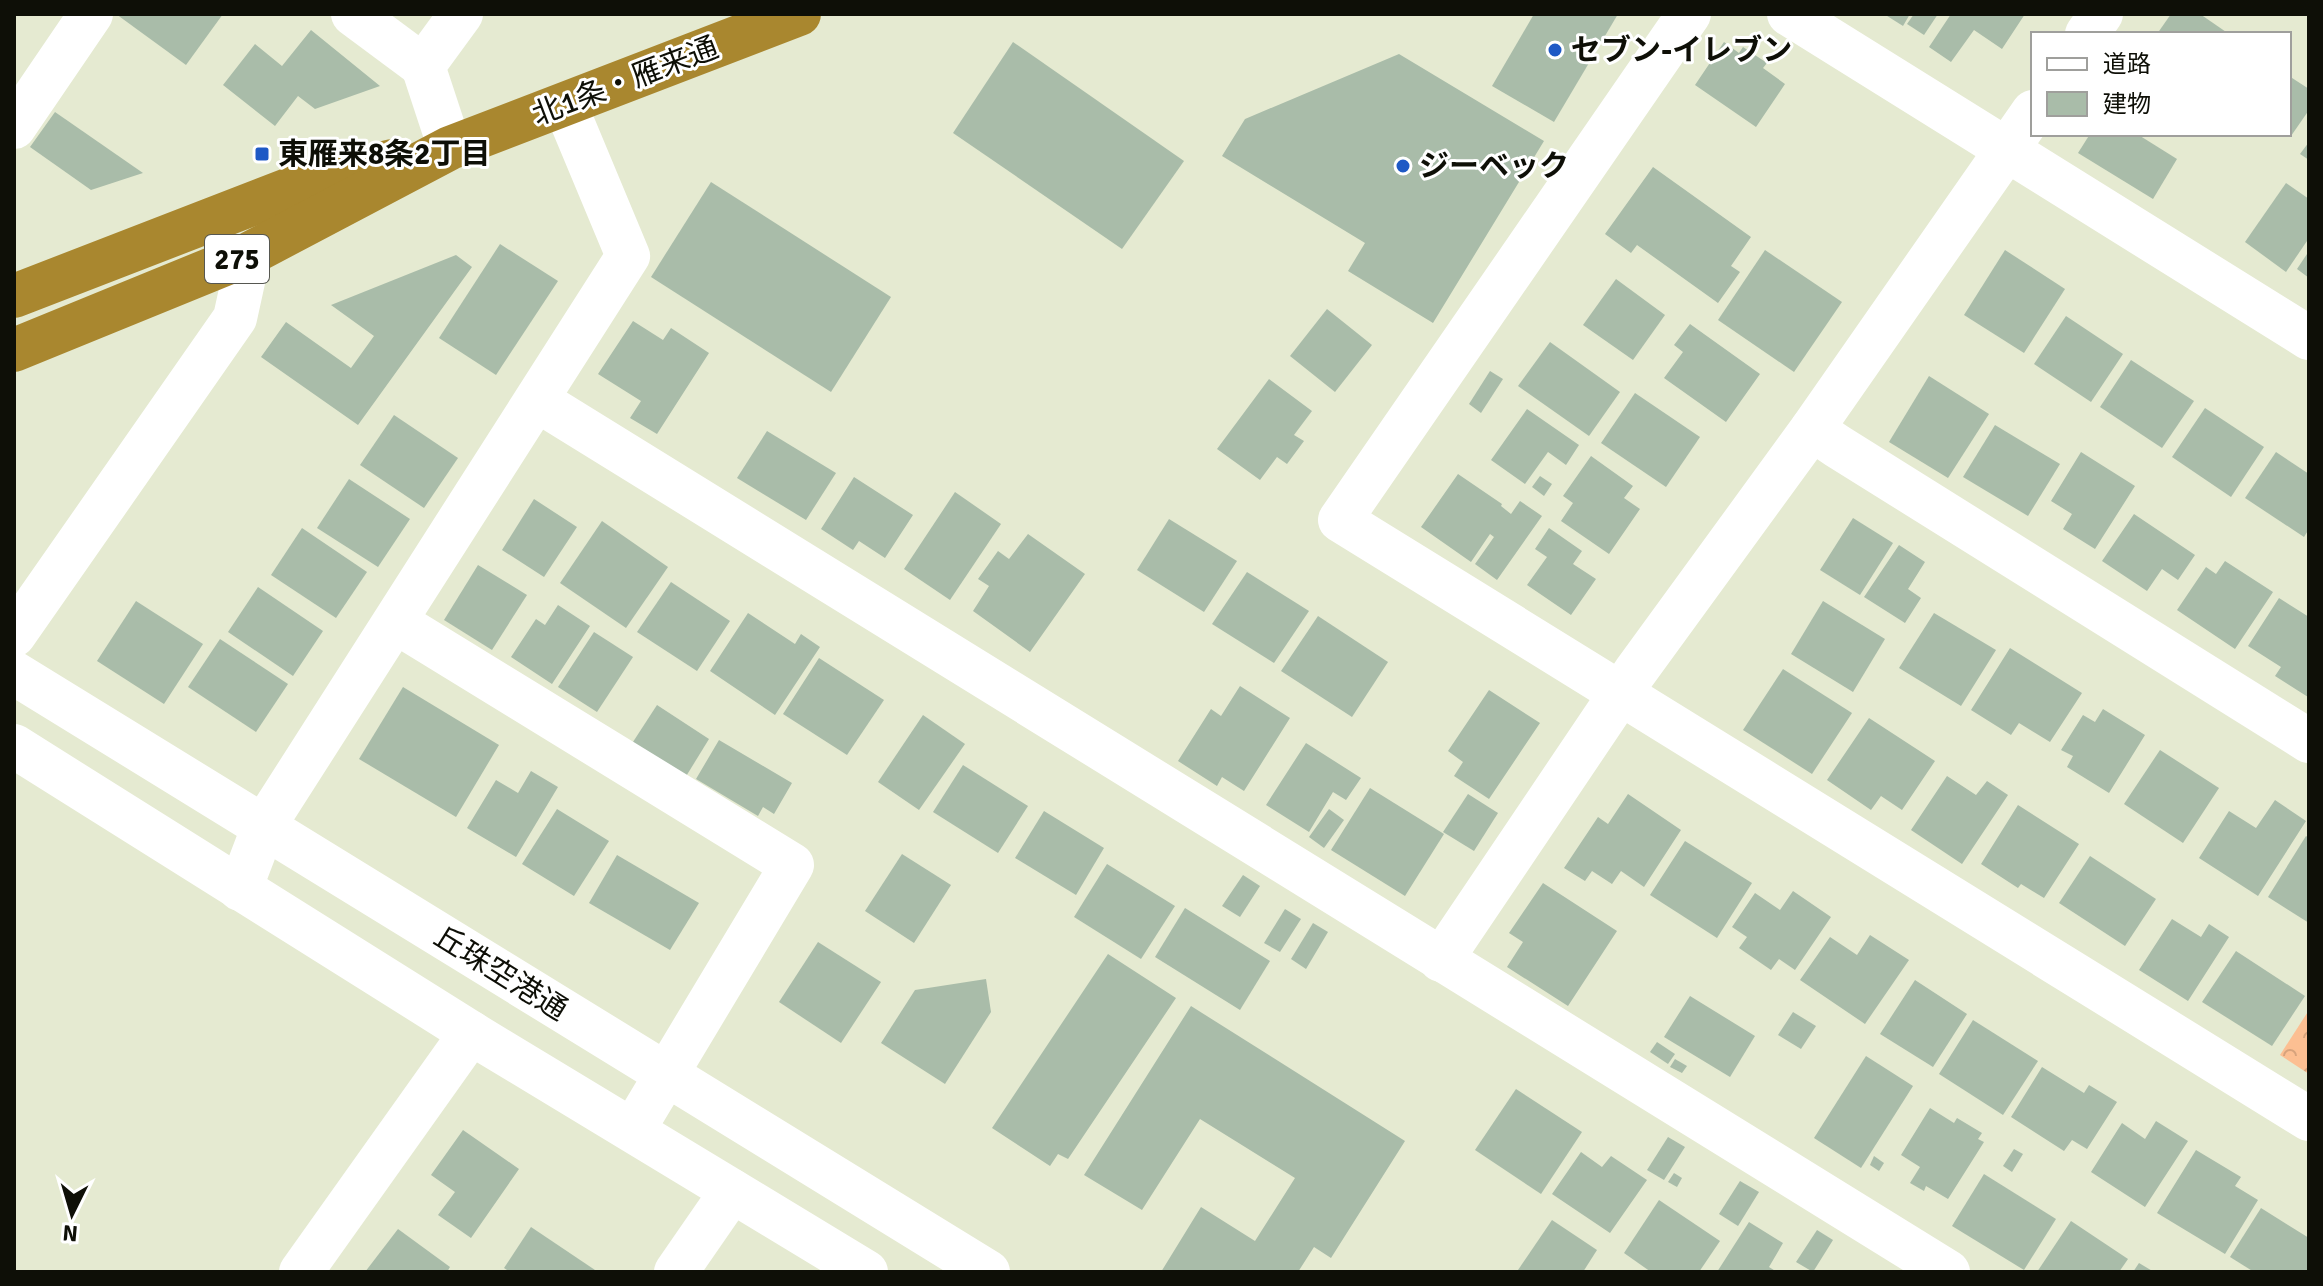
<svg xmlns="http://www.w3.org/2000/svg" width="2323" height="1286" font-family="Signika,'Noto Sans JP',sans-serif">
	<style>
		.park { fill: url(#park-crowns) }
		.building { fill: #a9bca9 }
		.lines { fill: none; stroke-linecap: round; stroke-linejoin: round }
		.street { stroke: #fff; stroke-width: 44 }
		.secondary { stroke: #fff; stroke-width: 44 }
		.highway { stroke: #a9872f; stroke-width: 44 }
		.poi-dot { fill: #1e59c5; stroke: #fff; stroke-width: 3 }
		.labels { text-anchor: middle; stroke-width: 6; stroke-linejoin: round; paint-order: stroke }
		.shield { fill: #fff; stroke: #565751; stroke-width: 2 }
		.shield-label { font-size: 28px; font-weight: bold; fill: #0e0f07 }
		.poi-label { font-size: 30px; font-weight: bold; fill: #0e0f07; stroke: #fff; text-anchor: start }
		.street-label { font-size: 30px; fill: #0e0f07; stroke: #fff }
	</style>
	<defs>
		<pattern id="park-crowns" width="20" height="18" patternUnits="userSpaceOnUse" patternTransform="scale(2)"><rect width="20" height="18" fill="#fcbf92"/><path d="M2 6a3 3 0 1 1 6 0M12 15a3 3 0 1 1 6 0" fill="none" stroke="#d7a37c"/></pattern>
	</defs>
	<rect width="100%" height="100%" fill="#e5ead1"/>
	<path class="park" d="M2309 1010V1074L2280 1055Z"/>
	<g class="building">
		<path d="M116 14H223L186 65Z"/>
		<path d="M1534 14H1618L1554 122 1492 86Z"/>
		<path d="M1884 14H1910L1903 26Z"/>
		<path d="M1914 14H1938L1924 35 1907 24Z"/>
		<path d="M1951 14H2025L2002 49 1974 30 1951 62 1929 47Z"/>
		<path d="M2171 14H2200L2229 34H2157Z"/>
		<path d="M311 30 380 86 315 109 298 96 275 126 223 85 255 44 282 66Z"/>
		<path d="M1013 42 1184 161 1122 249 953 133Z"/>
		<path d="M1724 42 1739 53 1743 47 1767 63 1763 68 1785 84 1756 127 1695 85Z"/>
		<path d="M1399 54 1544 141 1433 323 1348 271 1365 243 1222 156 1245 119Z"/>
		<path d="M2289 76 2309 89V110L2291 136 2289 134Z"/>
		<path d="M55 112 143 173 91 190 30 147Z"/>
		<path d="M2090 134H2137L2177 159 2153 199 2078 153Z"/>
		<path d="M2309 142V160L2300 154Z"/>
		<path d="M1653 167 1751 237 1731 266 1740 272 1718 303 1637 245 1631 253 1605 234Z"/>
		<path d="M711 182 891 297 831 392 651 277Z"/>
		<path d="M2286 183 2309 199V238L2286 272 2245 242Z"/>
		<path d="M500 244 558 281 496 375 439 338Z"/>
		<path d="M1765 250 1842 302 1794 372 1718 320Z"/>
		<path d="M2005 250 2065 289 2024 353 1964 315Z"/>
		<path d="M2309 251V278L2297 269Z"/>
		<path d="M456 255 472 267 358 425 261 357 286 322 351 368 374 336 331 305Z"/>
		<path d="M1616 279 1665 315 1633 360 1583 325Z"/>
		<path d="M1327 309 1372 345 1335 392 1290 356Z"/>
		<path d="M2066 316 2123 354 2091 402 2034 364Z"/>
		<path d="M633 321 663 340 671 328 709 353 657 434 630 418 641 401 598 374Z"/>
		<path d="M1690 324 1760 374 1726 422 1664 378 1683 352 1674 345Z"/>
		<path d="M1550 342 1620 392 1589 436 1518 386Z"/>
		<path d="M2131 360 2194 401 2162 448 2100 407Z"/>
		<path d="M1490 371 1503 379 1481 413 1469 404Z"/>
		<path d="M1929 376 1989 414 1948 478 1889 442Z"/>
		<path d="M1269 379 1312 411 1294 435 1304 441 1287 464 1277 457 1260 480 1217 449Z"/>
		<path d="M1635 393 1700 437 1666 487 1601 443Z"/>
		<path d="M2205 408 2264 447 2231 497 2172 457Z"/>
		<path d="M1527 409 1579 445 1566 465 1548 452 1525 484 1491 460Z"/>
		<path d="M394 415 458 458 424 508 360 465Z"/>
		<path d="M1995 425 2060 464 2028 516 1963 477Z"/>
		<path d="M767 431 836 473 806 520 737 478Z"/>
		<path d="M2081 452 2135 486 2095 549 2063 529 2072 514 2051 501Z"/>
		<path d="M2276 452 2309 474V529L2304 537 2245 498Z"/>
		<path d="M1591 456 1633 486 1624 498 1640 509 1609 554 1561 521 1573 503 1563 496Z"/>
		<path d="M1458 474 1502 504 1501 506 1511 514 1520 501 1542 516 1497 580 1475 564 1494 537 1490 534 1471 562 1421 527Z"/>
		<path d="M1540 476 1552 484 1544 496 1532 487Z"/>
		<path d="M854 477 913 515 885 558 859 541 853 550 821 529Z"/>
		<path d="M349 479 410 519 378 567 317 528Z"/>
		<path d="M955 492 1001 524 950 600 904 569Z"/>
		<path d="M534 499 577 527 544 577 502 550Z"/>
		<path d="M2134 514 2195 555 2178 580 2162 569 2147 591 2102 561Z"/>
		<path d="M1853 518 1893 543 1860 595 1820 570Z"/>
		<path d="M1169 519 1237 561 1204 612 1137 570Z"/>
		<path d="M602 521 668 567 626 628 560 583Z"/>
		<path d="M302 528 367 572 336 618 271 575Z"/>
		<path d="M1549 528 1582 551 1573 564 1596 579 1571 615 1527 585 1547 557 1535 549Z"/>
		<path d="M1028 534 1085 574 1030 652 973 611 989 586 978 579 998 551 1009 559Z"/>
		<path d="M1899 545 1925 562 1908 589 1921 598 1905 623 1864 597Z"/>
		<path d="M2225 561 2273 592 2235 649 2177 610 2206 567 2216 574Z"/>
		<path d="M478 565 527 595 492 650 444 620Z"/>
		<path d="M1247 572 1309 611 1274 663 1212 624Z"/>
		<path d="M671 582 730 621 697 671 637 632Z"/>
		<path d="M258 587 323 631 293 676 228 632Z"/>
		<path d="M2279 598 2309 617 2308 697 2275 676 2281 667 2248 646Z"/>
		<path d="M136 601 203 644 164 704 97 661Z"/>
		<path d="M1823 601 1885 639 1853 692 1791 654Z"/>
		<path d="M558 605 590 626 552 684 511 657 536 619 545 625Z"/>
		<path d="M748 613 795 644 801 634 820 647 775 715 710 671Z"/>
		<path d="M1934 613 1996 650 1961 706 1899 668Z"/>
		<path d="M1318 616 1388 662 1352 717 1281 671Z"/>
		<path d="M594 632 633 657 597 712 558 687Z"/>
		<path d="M220 639 288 684 256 732 188 687Z"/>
		<path d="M2010 648 2082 693 2050 742 2019 723 2011 735 1971 710Z"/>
		<path d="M819 658 884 700 847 755 783 714Z"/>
		<path d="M1783 669 1852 713 1812 774 1743 730Z"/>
		<path d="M1240 686 1290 718 1244 791 1222 777 1217 786 1178 761 1211 709 1221 716Z"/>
		<path d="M403 687 499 745 456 817 359 759Z"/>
		<path d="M1489 690 1540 723 1489 799 1454 776 1463 762 1448 751Z"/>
		<path d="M657 705 709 739 685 778 631 745Z"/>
		<path d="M2103 709 2145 735 2109 793 2067 767 2073 756 2061 750 2083 715 2095 722Z"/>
		<path d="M923 715 965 744 919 810 878 782Z"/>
		<path d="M1869 718 1935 761 1902 810 1881 796 1871 810 1827 780Z"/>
		<path d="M719 740 792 783 774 814 763 807 758 816 696 779Z"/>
		<path d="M1306 743 1361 778 1346 800 1333 792 1309 832 1266 805Z"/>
		<path d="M2160 750 2219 788 2183 843 2124 804Z"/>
		<path d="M963 765 1028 806 998 853 933 812Z"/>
		<path d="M531 771 558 787 516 857 467 828 496 780 518 793Z"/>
		<path d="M1947 776 1976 795 1987 781 2008 795 1962 864 1911 830Z"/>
		<path d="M1370 788 1444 834 1405 896 1331 850Z"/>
		<path d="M1468 794 1498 813 1474 851 1443 832Z"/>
		<path d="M1628 794 1681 830 1644 887 1621 871 1612 884 1592 871 1585 881 1564 868 1598 817 1608 824Z"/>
		<path d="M2275 800 2306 821 2258 896 2199 858 2229 811 2256 828Z"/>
		<path d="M2018 805 2079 844 2044 898 2021 884 2018 888 1981 864Z"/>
		<path d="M557 809 609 841 574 896 522 864Z"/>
		<path d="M1329 809 1344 820 1324 848 1309 837Z"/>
		<path d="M1044 811 1104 848 1076 895 1015 858Z"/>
		<path d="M2306 836 2309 838V923L2268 897Z"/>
		<path d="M1685 841 1752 883 1717 938 1650 895Z"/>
		<path d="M902 854 951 885 914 943 865 911Z"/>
		<path d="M617 855 699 903 670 950 589 903Z"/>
		<path d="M2090 856 2156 899 2125 946 2059 903Z"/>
		<path d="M1107 864 1175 906 1141 959 1074 917Z"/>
		<path d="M1243 875 1260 886 1240 917 1222 906Z"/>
		<path d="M1543 883 1617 931 1568 1006 1507 967 1523 942 1509 933Z"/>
		<path d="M1793 891 1831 917 1795 970 1779 959 1771 970 1739 948 1747 937 1732 927 1755 893 1780 910Z"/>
		<path d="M1185 908 1270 961 1240 1010 1155 957Z"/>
		<path d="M1285 909 1301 919 1280 952 1264 943Z"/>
		<path d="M2172 919 2201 937 2209 924 2229 937 2188 1001 2139 970Z"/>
		<path d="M1313 923 1328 932 1306 969 1291 959Z"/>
		<path d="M1870 935 1909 960 1865 1024 1800 980 1830 937 1857 955Z"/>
		<path d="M818 942 881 982 841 1043 779 1002Z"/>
		<path d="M2236 951 2305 996 2272 1046 2202 1002Z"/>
		<path d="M1108 954 1176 998 1068 1159 1058 1154 1050 1166 992 1128Z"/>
		<path d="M986 979 991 1012 945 1084 881 1043 915 990Z"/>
		<path d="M1915 980 1967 1014 1933 1067 1880 1034Z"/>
		<path d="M1690 996 1755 1036 1730 1077 1664 1037Z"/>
		<path d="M1191 1006 1405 1141 1331 1258 1314 1247 1298 1272H1161L1201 1207 1255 1241 1295 1178 1200 1119 1142 1210 1084 1175Z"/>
		<path d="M1793 1012 1816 1026 1801 1049 1778 1035Z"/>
		<path d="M1973 1020 2038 1061 2003 1115 1939 1074Z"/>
		<path d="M1657 1042 1675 1054 1668 1064 1650 1052Z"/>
		<path d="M1866 1056 1913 1086 1861 1168 1814 1138Z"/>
		<path d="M1675 1059 1687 1066 1682 1073 1670 1067Z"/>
		<path d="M2042 1067 2084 1093 2089 1085 2117 1102 2087 1149 2072 1140 2064 1151 2011 1117Z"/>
		<path d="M1516 1089 1582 1132 1541 1194 1475 1150Z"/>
		<path d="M1930 1108 1954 1123 1957 1118 1982 1133 1978 1139 1984 1142 1948 1199 1926 1186 1924 1191 1910 1183 1920 1167 1901 1155Z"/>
		<path d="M2156 1121 2188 1141 2145 1207 2091 1172 2122 1123 2145 1139Z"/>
		<path d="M463 1130 519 1169 471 1238 438 1215 455 1192 431 1175Z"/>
		<path d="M1668 1137 1685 1147 1664 1180 1647 1170Z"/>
		<path d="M2014 1149 2023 1154 2012 1172 2003 1166Z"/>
		<path d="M2196 1150 2241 1177 2235 1186 2258 1200 2225 1254 2157 1213Z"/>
		<path d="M1581 1152 1602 1167 1611 1156 1647 1180 1610 1233 1552 1194Z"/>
		<path d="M1874 1156 1884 1163 1879 1171 1870 1165Z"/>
		<path d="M1674 1173 1682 1178 1677 1187 1668 1182Z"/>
		<path d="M1984 1174 2056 1219 2024 1270 1952 1226Z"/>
		<path d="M1740 1181 1759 1192 1738 1226 1719 1214Z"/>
		<path d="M1659 1200 1720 1241 1699 1272H1651L1624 1253Z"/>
		<path d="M2261 1208 2309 1238V1272H2254L2230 1257Z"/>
		<path d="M1552 1220 1597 1250 1583 1272H1521L1518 1270Z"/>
		<path d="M2071 1221 2128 1259 2119 1272H2037Z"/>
		<path d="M1749 1222 1783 1243 1769 1267 1777 1272H1717Z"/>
		<path d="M531 1227 598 1272H510L504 1268Z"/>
		<path d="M398 1229 450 1267 447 1272H365Z"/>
		<path d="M1817 1230 1833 1240 1813 1272 1796 1262Z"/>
		<path d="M2139 1263 2154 1272H2133Z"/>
	</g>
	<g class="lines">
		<g class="street">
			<path d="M353 14 423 66"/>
			<path d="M1689 14 1340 520 2309 1119"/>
			<path d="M1789 14 2309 338"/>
			<path d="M2087 34 2101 14"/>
			<path d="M14 127 91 14"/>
			<path d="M450 148 423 66 461 14"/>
			<path d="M537 400 1948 1272"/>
			<path d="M1812 429 1837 446 2309 741"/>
			<path d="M396 622 792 865 633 1130"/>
			<path d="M14 635 235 318 249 254"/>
			<path d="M240 889 264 826 628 256 565 105"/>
			<path d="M1441 960 1635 672 1812 429 2033 112"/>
			<path d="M301 1272 471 1033"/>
			<path d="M676 1272 732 1191"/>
		</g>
		<g class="secondary">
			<path d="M14 673 988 1272"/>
			<path d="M14 746 471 1033 866 1272"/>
		</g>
		<g class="highway">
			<path d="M14 296 319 178 393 161"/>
			<path d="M14 350 249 254 450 148 799 14"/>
		</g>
	</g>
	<g class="poi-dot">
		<circle cx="1555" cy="50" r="8"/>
		<rect x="254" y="146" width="16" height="16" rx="4"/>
		<circle cx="1403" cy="166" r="8"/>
	</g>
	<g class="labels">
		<rect class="shield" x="205" y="235" width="64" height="48" rx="6"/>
		<g class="shield-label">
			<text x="237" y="269">275</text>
		</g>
		<g class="poi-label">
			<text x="1571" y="60">セブン-イレブン</text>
			<text x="278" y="164">東雁来8条2丁目</text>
			<text x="1419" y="176">ジーベック</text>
		</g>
		<g class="street-label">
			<text transform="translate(625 81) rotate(-21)" y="10">北1条・雁来通</text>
			<text transform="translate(501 973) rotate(32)" y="10">丘珠空港通</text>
		</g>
	</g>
	<rect width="2323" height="1286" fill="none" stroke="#0e0f07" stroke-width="32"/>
	<rect x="2031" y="32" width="260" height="104" fill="#ffffff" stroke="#9f9f9c" stroke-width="2"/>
	<rect x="2047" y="58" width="40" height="12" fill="#ffffff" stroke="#9f9f9c" stroke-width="2"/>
	<text x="2103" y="72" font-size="24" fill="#0e0f07">道路</text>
	<rect x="2047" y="92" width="40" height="24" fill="#a9bca9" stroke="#9f9f9c" stroke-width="2"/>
	<text x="2103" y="112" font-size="24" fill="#0e0f07">建物</text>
	<g transform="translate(72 1214) rotate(185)" stroke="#ffffff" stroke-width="6" paint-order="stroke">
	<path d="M0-6L14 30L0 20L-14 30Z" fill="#0e0f07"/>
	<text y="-12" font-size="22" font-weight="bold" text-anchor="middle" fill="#0e0f07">N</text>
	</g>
</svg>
